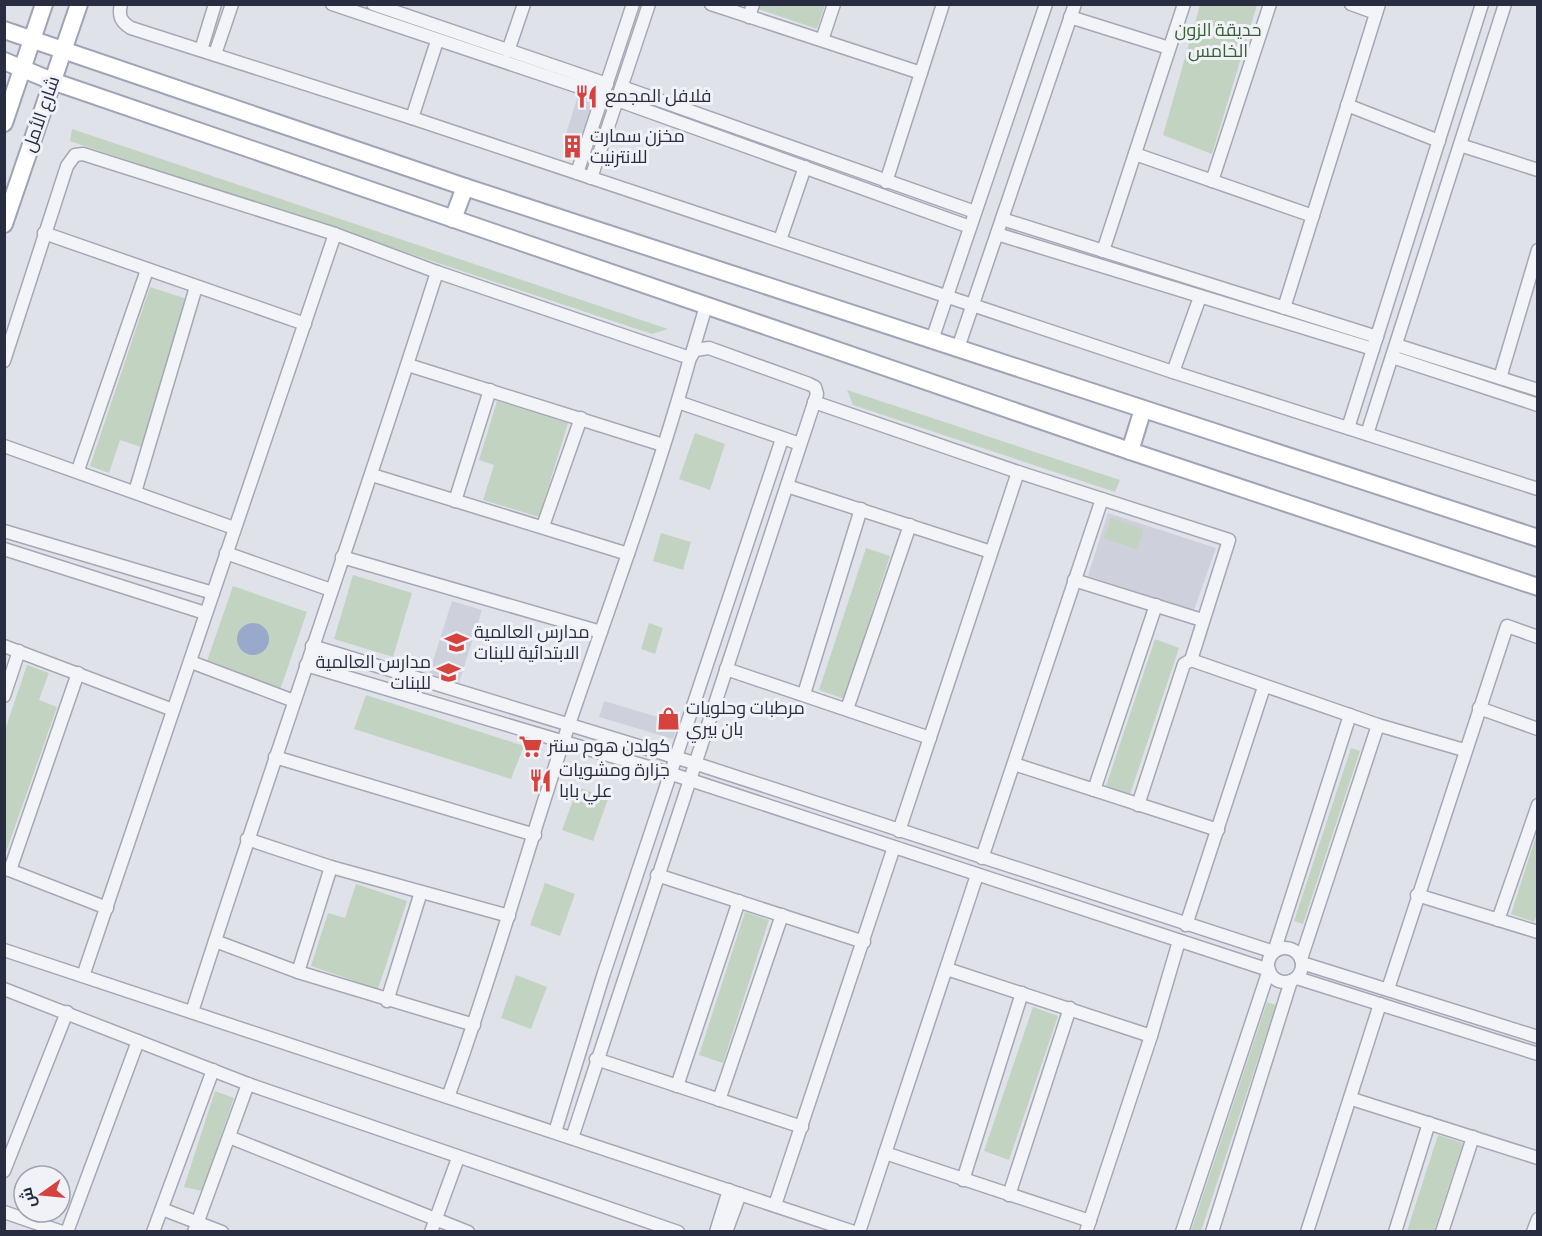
<svg xmlns="http://www.w3.org/2000/svg" width="1542" height="1236" font-family="Manrope,Cairo,sans-serif">
	<style>
		.built { fill: #ced1dc }
		.green { fill: #c2d4c1 }
		.water { fill: #99a9cc }
		.lines { fill: none; stroke-linecap: round; stroke-linejoin: round }
		.minor-casing { stroke: #a5a8b4; stroke-width: 15 }
		.major-casing { stroke: #9fa4b6; stroke-width: 20 }
		.minor { stroke: #f3f4f8; stroke-width: 12 }
		.major { stroke: #fff; stroke-width: 16 }
		.labels { text-anchor: middle; stroke-width: 6; stroke-linejoin: round; paint-order: stroke }
		.park-label { font-size: 18px; fill: #355f34; stroke: #f0f2f7 }
		.poi-label { font-size: 18px; fill: #282d42; stroke: #f0f2f7; text-anchor: start }
		.street-label { font-size: 18px; fill: #282d42; stroke: #f0f2f7 }
	</style>
	<rect width="100%" height="100%" fill="#e0e2ea"/>
	<g class="built">
		<path d="M580 89 597 94 578 153 562 147Z"/>
		<path d="M1108 513 1216 548 1194 610 1088 576Z"/>
		<path d="M452 601 482 610 459 683 429 673Z"/>
		<path d="M604 701 678 723 673 739 599 717Z"/>
	</g>
	<g class="green">
		<path d="M760 4H825V5L817 29 758 9Z"/>
		<path d="M1200 5H1257L1212 154 1163 135Z"/>
		<path d="M72 129 668 329 652 334 70 141Z"/>
		<path d="M150 287 190 300 141 447 120 440 109 473 90 466Z"/>
		<path d="M847 390 1120 480 1115 492 853 405Z"/>
		<path d="M497 401 568 423 539 517 483 500 494 465 479 460Z"/>
		<path d="M695 433 725 444 710 490 679 479Z"/>
		<path d="M1111 518 1144 529 1137 550 1104 538Z"/>
		<path d="M661 533 691 542 683 570 653 561Z"/>
		<path d="M866 548 890 556 844 699 819 690Z"/>
		<path d="M353 575 412 593 393 657 334 639Z"/>
		<path d="M233 586 307 612 280 690 206 664Z"/>
		<path d="M649 623 663 628 655 654 641 649Z"/>
		<path d="M1155 639 1179 648 1130 794 1106 786Z"/>
		<path d="M27 665 49 673 39 700 57 707 5 855V730Z"/>
		<path d="M366 695 524 746 511 779 354 729Z"/>
		<path d="M1351 748 1360 751 1303 924 1294 921Z"/>
		<path d="M578 787 608 799 593 841 562 830Z"/>
		<path d="M1537 833 1538 912 1534 922 1511 914Z"/>
		<path d="M545 883 575 894 560 936 530 925Z"/>
		<path d="M356 884 407 901 378 989 311 966 328 913 345 918Z"/>
		<path d="M745 912 769 920 723 1063 699 1055Z"/>
		<path d="M516 975 547 987 531 1029 501 1018Z"/>
		<path d="M1267 1002 1276 1005 1201 1231H1191Z"/>
		<path d="M1033 1007 1058 1016 1009 1160 984 1151Z"/>
		<path d="M215 1091 234 1098 202 1191 184 1187Z"/>
		<path d="M1438 1135 1463 1143 1434 1231H1407Z"/>
	</g>
	<circle class="water" cx="253" cy="639" r="16"/>
	<g class="lines">
		<defs>
			<g id="minor">
				<path d="M121 4C118 16 121 22 131 28L412 118 1173 372 1538 489"/>
				<path d="M332 4 603 95"/>
				<path d="M373 4 607 84"/>
				<path d="M711 4 921 73"/>
				<path d="M1351 4 1376 13"/>
				<path d="M749 17 753 4"/>
				<path d="M1070 17 1169 48"/>
				<path d="M822 40 834 4"/>
				<path d="M201 50 215 4"/>
				<path d="M508 51 524 4"/>
				<path d="M215 54 232 4"/>
				<path d="M622 87 975 212"/>
				<path d="M617 100 970 227"/>
				<path d="M1347 105 1439 141"/>
				<path d="M412 118 437 41"/>
				<path d="M1460 145 1538 170"/>
				<path d="M1135 154 1313 216"/>
				<path d="M577 173 633 4"/>
				<path d="M591 178 649 4"/>
				<path d="M1212 181 1270 4"/>
				<path d="M886 182 943 4"/>
				<path d="M1002 219 1377 337"/>
				<path d="M44 233 305 324"/>
				<path d="M997 234 1373 349"/>
				<path d="M780 240 805 167"/>
				<path d="M1103 251 1184 4"/>
				<path d="M1284 308 1379 4"/>
				<path d="M932 340 1046 4"/>
				<path d="M1396 345 1538 390"/>
				<path d="M958 348 1075 4"/>
				<path d="M692 353 706 306"/>
				<path d="M1392 357 1538 405"/>
				<path d="M4 361 67 166 75 155 83 154 335 234 437 272 690 358"/>
				<path d="M408 365 663 445"/>
				<path d="M1173 372 1200 297"/>
				<path d="M1500 378 1538 250"/>
				<path d="M678 402 800 444"/>
				<path d="M814 402 1018 472 1229 540 1191 660 1184 664 1138 805"/>
				<path d="M1348 428 1482 4"/>
				<path d="M1367 434 1505 4"/>
				<path d="M4 446 234 528"/>
				<path d="M78 470 147 270"/>
				<path d="M372 475 628 554"/>
				<path d="M787 486 991 552"/>
				<path d="M135 492 196 287"/>
				<path d="M455 501 490 390"/>
				<path d="M543 526 581 418"/>
				<path d="M4 531 213 593"/>
				<path d="M4 549 205 613"/>
				<path d="M226 553 331 590"/>
				<path d="M342 557 601 632"/>
				<path d="M1074 580 1202 620"/>
				<path d="M4 646 173 710"/>
				<path d="M312 646 694 763 1274 952 1350 715"/>
				<path d="M1191 660 1378 725 1464 750"/>
				<path d="M191 662 294 701"/>
				<path d="M306 665 672 774 1269 970 1182 1232"/>
				<path d="M726 669 930 738"/>
				<path d="M804 694 861 509"/>
				<path d="M4 696 19 651"/>
				<path d="M1479 708 1538 729"/>
				<path d="M847 709 910 525"/>
				<path d="M275 757 535 835"/>
				<path d="M1014 764 1218 830"/>
				<path d="M1094 790 1156 605"/>
				<path d="M899 831 1018 472"/>
				<path d="M247 839 331 867 509 916"/>
				<path d="M982 858 1102 499"/>
				<path d="M4 868 107 908"/>
				<path d="M10 870 78 673"/>
				<path d="M657 875 864 942"/>
				<path d="M1417 895 1538 932"/>
				<path d="M1498 920 1538 805"/>
				<path d="M1186 925 1264 687"/>
				<path d="M215 941 298 972 474 1025"/>
				<circle cx="1285" cy="965" r="17"/>
				<path d="M4 950 854 1232"/>
				<path d="M1301 959 1378 725"/>
				<path d="M1302 963 1538 1037"/>
				<path d="M947 969 1151 1036"/>
				<path d="M298 972 331 867"/>
				<path d="M83 976 335 234"/>
				<path d="M1297 978 1538 1054"/>
				<path d="M4 989 248 1084 678 1232"/>
				<path d="M1388 989 1507 626 1538 637"/>
				<path d="M387 1001 421 892"/>
				<path d="M192 1012C271 765 358 520 437 272"/>
				<path d="M596 1059 802 1127"/>
				<path d="M677 1086 739 901"/>
				<path d="M448 1097C491 980 524 860 563 742 606 614 654 488 690 358L695 350 709 348 809 384 815 387 817 394 572 1138"/>
				<path d="M1352 1099 1538 1158"/>
				<path d="M719 1100 782 915"/>
				<path d="M555 1132 603 976 782 439"/>
				<path d="M229 1137 468 1232"/>
				<path d="M885 1153 1090 1221"/>
				<path d="M4 1171 67 1012"/>
				<path d="M963 1180 1022 993"/>
				<path d="M1009 1195 1070 1008"/>
				<path d="M775 1205 894 847"/>
				<path d="M162 1209 222 1232"/>
				<path d="M4 1212 62 1232"/>
				<path d="M67 1232 138 1041"/>
				<path d="M153 1232 213 1070"/>
				<path d="M194 1232 248 1084"/>
				<path d="M431 1232 458 1158"/>
				<path d="M716 1232 729 1190"/>
				<path d="M726 1232 740 1194"/>
				<path d="M859 1232 977 875"/>
				<path d="M1086 1232 1151 1036 1179 941"/>
				<path d="M1212 1232 1291 981"/>
				<path d="M1307 1232 1380 1004"/>
				<path d="M1395 1232 1429 1123"/>
				<path d="M1442 1232 1473 1137"/>
				<path d="M1533 1232 1538 1219"/>
			</g>
			<g id="major">
				<path d="M4 30 465 187 1538 538"/>
				<path d="M4 61 52 81 1130 451 1538 587"/>
				<path d="M4 123 44 4"/>
				<path d="M453 219 465 187"/>
				<path d="M4 224 79 4"/>
				<path d="M1130 451 1143 409"/>
			</g>
		</defs>
		<use href="#minor" class="minor-casing"/>
		<use href="#major" class="major-casing"/>
		<use href="#minor" class="minor"/>
		<use href="#major" class="major"/>
	</g>
	<defs>
		<symbol id="restaurant-bare" viewBox="-9 -9 18 18"><path d="M-5-6h1v4h1v-4h1v4h1v-4h1v5L-1.5 .5V6h-2V.5L-5-1ZM5-6V6H3V1.5H1.5Q1.5-4 5-6Z" fill="#d6423e" stroke="#f0f2f7" stroke-width="2.5" paint-order="stroke"/></symbol>
		<symbol id="building-bare" viewBox="-9 -9 18 18"><path d="M-4-6H4V6H1V3H-1V6H-4ZM-2.5-4.3h1.7v1.8h-1.7ZM.8-4.3h1.7v1.8H.8ZM-2.5-1h1.7V.8h-1.7ZM.8-1h1.7V.8H.8Z" fill="#d6423e" stroke="#f0f2f7" stroke-width="2.5" paint-order="stroke"/></symbol>
		<symbol id="school-bare" viewBox="-9 -9 18 18"><path d="M0-5L7-2L0 1L-7-2ZM-4 1L0 2.5L4 1V4Q0 6-4 4Z" fill="#d6423e" stroke="#f0f2f7" stroke-width="2.5" paint-order="stroke"/></symbol>
		<symbol id="shop-bare" viewBox="-9 -9 18 18"><path d="M-5-2.5h2.3a2.7 3.5 0 0 1 5.4 0H5L5.5 6h-11ZM-1.5-2.5h3a1.5 2.3 0 0 0-3 0Z" fill="#d6423e" stroke="#f0f2f7" stroke-width="2.5" paint-order="stroke"/></symbol>
		<symbol id="supermarket-bare" viewBox="-9 -9 18 18"><path d="M-6-5.5h2.5l.6 2H6L4.5 2H-2.5L-4.4-4H-6ZM-1.5 3.2a1.3 1.3 0 1 0 .1 0ZM3 3.2a1.3 1.3 0 1 0 .1 0Z" fill="#d6423e" stroke="#f0f2f7" stroke-width="2.5" paint-order="stroke"/></symbol>
	</defs>
	<g fill-rule="evenodd">
		<use href="#restaurant-bare" x="570" y="80" width="33" height="33"/>
		<use href="#building-bare" x="556" y="130" width="33" height="33"/>
		<use href="#school-bare" x="440" y="626" width="33" height="33"/>
		<use href="#school-bare" x="432" y="656" width="33" height="33"/>
		<use href="#shop-bare" x="652" y="702" width="33" height="33"/>
		<use href="#supermarket-bare" x="514" y="730" width="33" height="33"/>
		<use href="#restaurant-bare" x="524" y="764" width="33" height="33"/>
	</g>
	<g class="labels">
		<g class="park-label">
			<text x="1218" y="36">حديقة الزون<tspan x="1218" dy="21">الخامس</tspan></text>
		</g>
		<g class="poi-label">
			<text x="605" y="102">فلافل المجمع</text>
			<text x="590" y="142">مخزن سمارت<tspan x="590" dy="21">للانترنيت</tspan></text>
			<text x="474" y="638">مدارس العالمية<tspan x="474" dy="21">الابتدائية للبنات</tspan></text>
			<text x="431" y="668" text-anchor="end">مدارس العالمية<tspan x="431" dy="21">للبنات</tspan></text>
			<text x="686" y="714">مرطبات وحلويات<tspan x="686" dy="21">بان بيري</tspan></text>
			<text x="548" y="752">كولدن هوم سنتر</text>
			<text x="559" y="776">جزارة ومشويات<tspan x="559" dy="21">علي بابا</tspan></text>
		</g>
		<g class="street-label">
			<text transform="translate(41 114) rotate(-71)" y="6">شارع الأمل</text>
		</g>
	</g>
	<rect width="1542" height="1236" fill="none" stroke="#282d42" stroke-width="12"/>
	<g transform="translate(42 1194) rotate(255)"><circle r="28" fill="#f0f2f7" stroke="#a0a3af" stroke-width="1.5"/>
	<path d="M0-4.5L10 22L0 15L-10 22Z" fill="#d6423e"/>
	<text y="-9" font-size="16" font-weight="bold" text-anchor="middle" fill="#282d42">ش</text>
	</g>
</svg>
